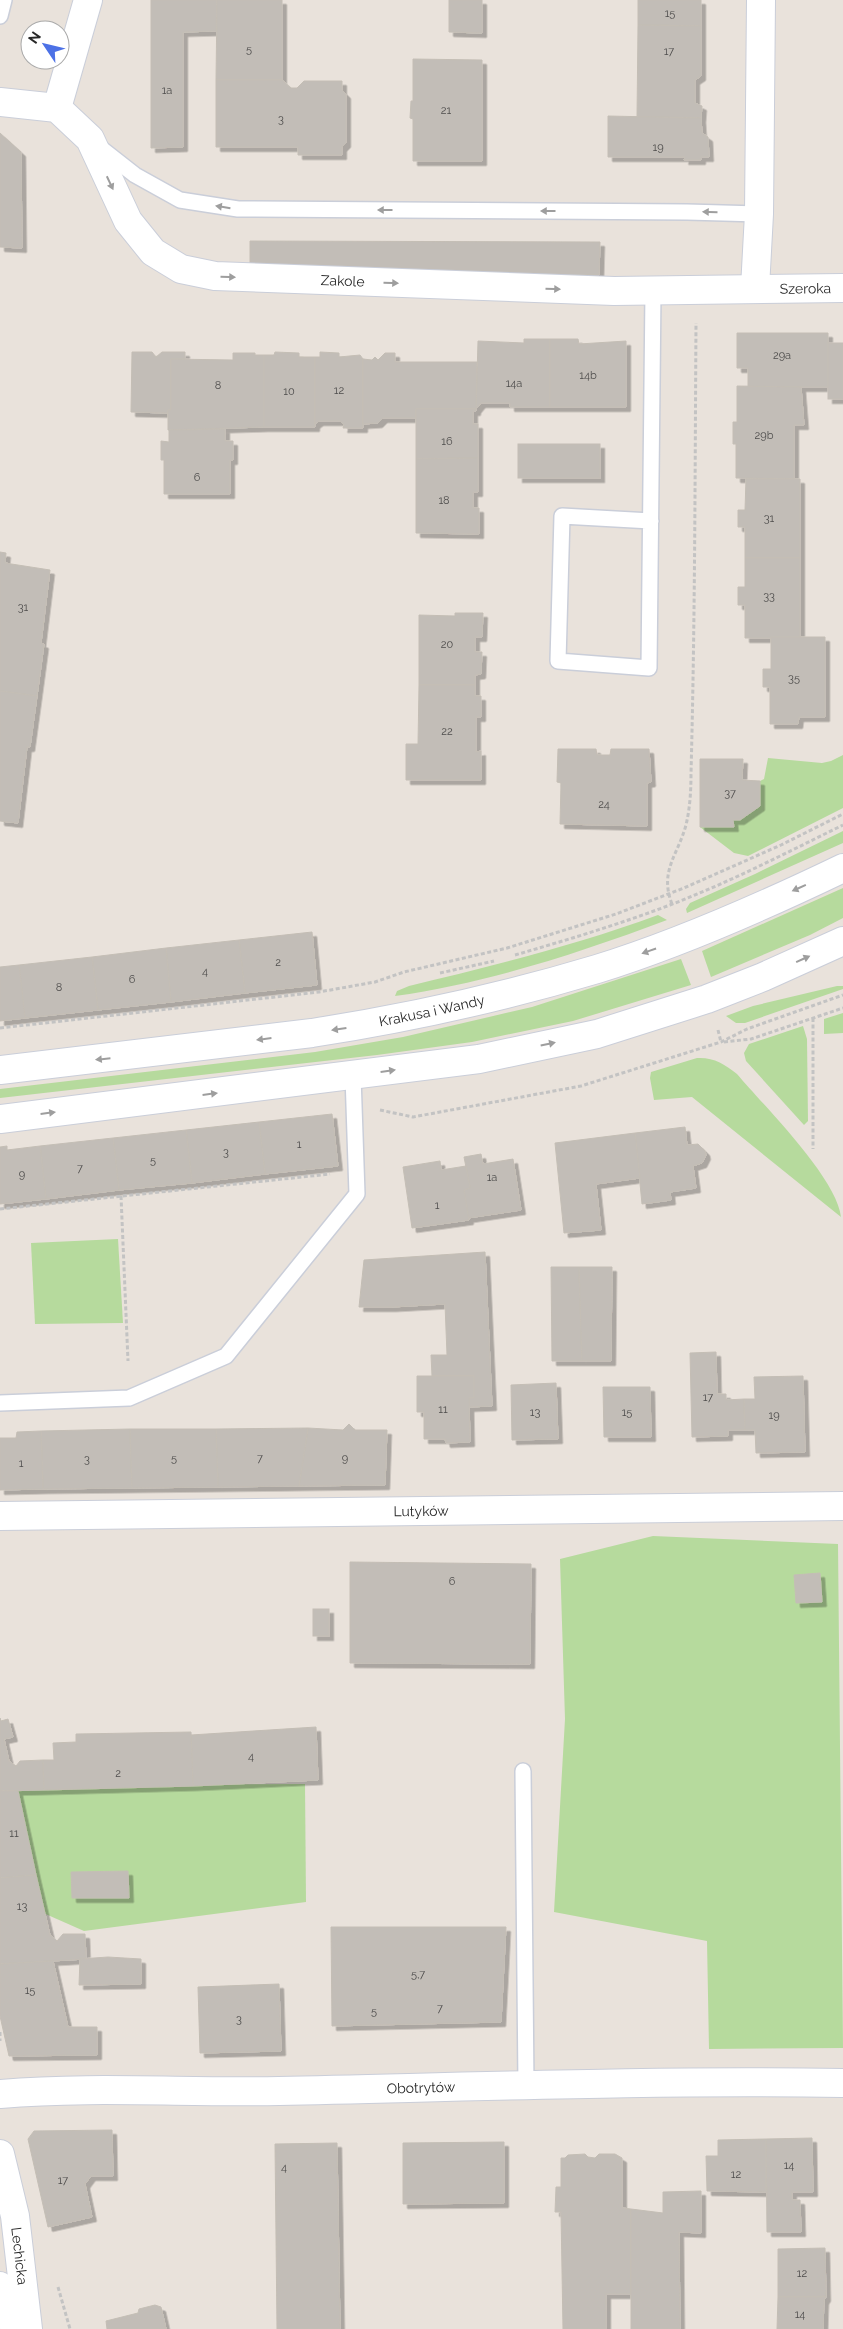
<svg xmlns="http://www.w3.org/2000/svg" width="843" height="2329" font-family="Raleway,sans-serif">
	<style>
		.green { fill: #b6da9d }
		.building { fill: #c2bdb7; stroke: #c4beb5; filter: url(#shadow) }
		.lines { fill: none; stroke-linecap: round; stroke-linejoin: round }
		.lane-casing { stroke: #caced9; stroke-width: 18 }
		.street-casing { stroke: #caced9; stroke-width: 30 }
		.secondary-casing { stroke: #caced9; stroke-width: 30 }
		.path { stroke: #c3c3c3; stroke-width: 3; stroke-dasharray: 4 2.5; stroke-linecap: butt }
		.lane { stroke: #fff; stroke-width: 15 }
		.street { stroke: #fff; stroke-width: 28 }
		.secondary { stroke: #fff; stroke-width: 28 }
		.oneway { fill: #9e9e9e }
		.labels { text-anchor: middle; stroke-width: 4.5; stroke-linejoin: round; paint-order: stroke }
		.number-label { font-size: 11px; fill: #4e4d4c }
		.street-label { font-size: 14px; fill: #282828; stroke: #fff }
	</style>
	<defs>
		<filter id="shadow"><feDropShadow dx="4.5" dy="4.5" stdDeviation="0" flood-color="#0004"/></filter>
	</defs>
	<rect width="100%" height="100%" fill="#e9e2db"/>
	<g class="green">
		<path d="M843 755V808L748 856 734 853 700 827H733V820L759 806 760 781 764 779 768 758 822 763 831 761Z"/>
		<path d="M843 831V843L687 913 686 909 690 903 755 874Z"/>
		<path d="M843 888V918L810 935 711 977 702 951Z"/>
		<path d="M658 915 667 920C579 953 488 983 395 996L397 991 409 986C493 966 576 945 658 915Z"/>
		<path d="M681 959 691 985 573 1021 472 1042 377 1055 0 1098V1089L315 1052 403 1037 532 1007Z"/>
		<path d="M837 986H843V989L745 1023H736L726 1016 753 1006Z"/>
		<path d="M843 1013V1033L824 1034V1019Z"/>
		<path d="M803 1026 807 1039 808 1121 804 1125 746 1061 744 1053 749 1044Z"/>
		<path d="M697 1058C713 1057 725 1064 737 1074 764 1106 837 1178 841 1217L692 1097 654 1100 650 1078 651 1072Z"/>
		<path d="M118 1239 123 1323 35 1324 31 1243Z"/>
		<path d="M653 1536 838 1544 843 2048 709 2049 707 1941 554 1912 565 1719 560 1559Z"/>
		<path d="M305 1784 306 1902 84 1931 41 1912 13 1786Z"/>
	</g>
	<g class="building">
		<path d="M151 0H217L216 31 183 32V147L151 148Z"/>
		<path d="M217 0H282V80H216Z"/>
		<path d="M449 0H482V33L449 32Z"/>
		<path d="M638 0H701V26L638 25Z"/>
		<path d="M638 25 701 26V76L695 80V103L702 106 701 118 637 117Z"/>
		<path d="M413 59 482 60V161H413V119L410 118 411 101H413Z"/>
		<path d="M216 80H282L291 88H297L304 81H342V90L346 94V143L342 147V155H298V147H216Z"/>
		<path d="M608 116 701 118 702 133 708 137 709 157H701V160H684L685 157H608Z"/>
		<path d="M0 133 21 152 22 248 0 247Z"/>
		<path d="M250 241 600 242 599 275H250Z"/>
		<path d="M737 333H828V387H748V368H737Z"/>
		<path d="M524 339H550V407H510V403H481L476 409 478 341 524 343Z"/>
		<path d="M550 339H578L579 344 626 341V407H550Z"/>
		<rect x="828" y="343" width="15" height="56"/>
		<path d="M132 352H152L156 357 162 352H185V359H171V410H168V413L131 412Z"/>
		<path d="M275 352 299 353V357H315V427H264V355H274Z"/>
		<path d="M320 352 339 353V357L360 355 363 359V428H343L344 425 340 421H319L315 424V357H320Z"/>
		<path d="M233 353H255V355H264V427L168 430V410H171V359L233 360Z"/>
		<path d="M385 353H395V362H477L476 409H416V418H383L378 423 363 424V359L372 360 375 357 378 360Z"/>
		<path d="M737 386 801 387 804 425H794V479L736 478V444H733V422H737Z"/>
		<path d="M416 409H476V411H473V424H478V458L416 459Z"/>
		<path d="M225 429V441H233V460H230V494H164V460H161V441L169 442V430Z"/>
		<rect x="518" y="444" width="82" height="34"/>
		<path d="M478 458V492H473V508H479V534L416 533V459Z"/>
		<path d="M746 479H800V558H745V527H738V510H745Z"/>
		<path d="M0 552 6 553 5 563 50 570 41 643 44 644 37 696 0 691Z"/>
		<path d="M745 558H800V638H745V605H738V587H745Z"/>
		<path d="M455 613H483L482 637H475V652H482L481 674 475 675V685H419V615L455 616Z"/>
		<path d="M771 637H825V717H799L798 724H770V687H763V669H771Z"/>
		<path d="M419 685H475V696H481V717H476V752L481 751V780H406V744H418Z"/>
		<path d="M0 691 37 696 30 747H27L18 823 0 821Z"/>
		<path d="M558 749H596L597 755H610L611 749H649L651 782 647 783V826L560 824 561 783 557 782Z"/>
		<path d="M700 759H743L742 780 760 781V806L740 820H733L734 827H700Z"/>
		<path d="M312 932 317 985 245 993 239 940Z"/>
		<path d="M239 940 245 993 171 1002 166 948Z"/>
		<path d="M166 948 171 1002 98 1010 92 957Z"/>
		<path d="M92 957 98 1010 25 1018 19 965Z"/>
		<path d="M19 965 25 1018 0 1021V967Z"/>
		<path d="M332 1114 338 1166 265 1174 259 1122Z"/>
		<path d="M259 1122 265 1174 192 1183 186 1130Z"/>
		<path d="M685 1127 687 1145 698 1144 705 1151 706 1155 702 1163 693 1166 696 1188 670 1192 671 1200 642 1204 635 1133Z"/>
		<path d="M186 1130 192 1183 119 1190 113 1138Z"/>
		<path d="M635 1133 640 1178 596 1184 601 1230 564 1233 555 1143Z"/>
		<path d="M113 1138 119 1190 46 1199 40 1146Z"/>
		<path d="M7 1146V1150L40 1146 46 1199 0 1204V1147Z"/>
		<path d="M481 1154 483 1164 513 1159 521 1210 468 1218 464 1190 470 1188 464 1157Z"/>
		<path d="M440 1161 441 1170 466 1166 470 1188 464 1190 469 1220 412 1228 403 1167Z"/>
		<path d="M485 1252 492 1406 469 1407V1398H474V1376H432L431 1355H447L445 1304 392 1307H359L364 1260Z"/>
		<path d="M551 1267H579L582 1361H552Z"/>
		<path d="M579 1267H612L611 1361H582Z"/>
		<path d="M716 1352 717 1394H726V1400L744 1399 745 1430H728V1436L692 1437 690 1353Z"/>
		<path d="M417 1376H474V1398H469L470 1442 446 1443 445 1439H424V1412H417Z"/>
		<path d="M803 1376 805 1452 756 1453 755 1430H745L744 1399H755L754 1377Z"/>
		<path d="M556 1383 558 1439 512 1440 511 1385Z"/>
		<path d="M603 1387H650L651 1437H604Z"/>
		<path d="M349 1424 355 1430H387L385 1485 299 1486 308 1428 343 1430Z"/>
		<path d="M308 1428 299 1486 218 1487 216 1429Z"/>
		<path d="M130 1429 132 1488 43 1489 41 1431Z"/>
		<path d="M130 1429H216L218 1487 132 1488Z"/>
		<path d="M41 1431 43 1489 0 1490V1438H16L17 1432Z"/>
		<path d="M350 1562 531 1564 530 1664 350 1663Z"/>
		<path d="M820 1573 822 1602 796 1603 794 1575Z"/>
		<rect x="313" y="1609" width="16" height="27"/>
		<path d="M0 1718 1 1721 8 1719 13 1737 4 1739 9 1761 16 1766 20 1761 43 1760 44 1790 0 1791Z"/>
		<path d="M316 1727 318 1780 193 1786 191 1735Z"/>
		<path d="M191 1732 193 1786 44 1790 43 1760H54L53 1743 76 1742V1734Z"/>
		<path d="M0 1791H18L36 1875 0 1878Z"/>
		<path d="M128 1871 129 1898H72L71 1872Z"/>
		<path d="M36 1875 50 1935 57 1941 63 1934H85L86 1959 0 1964V1878Z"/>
		<path d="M331 1927H506L501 2022 332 2026Z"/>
		<path d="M108 1957 141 1959V1984L79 1985 80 1959Z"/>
		<path d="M53 1961 68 2027H97V2055L9 2056 0 2016V1964Z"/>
		<path d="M279 1984 281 2051 200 2053 198 1987Z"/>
		<path d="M112 2130 113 2176H91L85 2184 92 2217 48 2227 28 2139 34 2131Z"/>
		<path d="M812 2138 813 2192H792V2200H800L801 2232H767L766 2139Z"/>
		<path d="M766 2139V2192L707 2191 706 2156H718V2140Z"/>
		<path d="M504 2142V2203L403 2204V2143Z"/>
		<path d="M337 2143 340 2329H277L275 2144Z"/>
		<path d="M585 2154 588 2157 595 2158 599 2154H615L622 2158V2208L631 2209V2294H606V2329H563L561 2212H555L556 2187H561V2158H565L568 2155Z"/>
		<path d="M701 2191V2233L679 2232 680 2329H631V2209L663 2213V2192Z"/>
		<path d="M825 2248 826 2297H778V2249Z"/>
		<path d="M778 2297H826L824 2300 823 2329H777Z"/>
		<path d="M155 2305 161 2307 166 2329H107L106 2321 138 2313 139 2309Z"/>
	</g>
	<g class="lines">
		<defs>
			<g id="lane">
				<path d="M0 16 4 0"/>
				<path d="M98 146 135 175 180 200 238 209 687 212 759 214"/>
				<path d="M651 521 562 516 558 661 649 668 653 291"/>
				<path d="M0 1403 129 1398 226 1356 357 1194 353 1076"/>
				<path d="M523 1771 526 2086"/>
			</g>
			<g id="street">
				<path id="s1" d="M0 102 57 108 90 139 128 221 153 252 181 269 215 276 614 291 843 288"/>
				<path d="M57 108 88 0"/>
				<path d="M755 288 759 214 761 0"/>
				<path id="s2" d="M0 1516 843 1506"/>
				<path id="s3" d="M0 2094C92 2086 187 2093 279 2091 467 2087 655 2080 843 2083"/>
			</g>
			<g id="secondary">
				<path id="s4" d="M0 1070 312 1033C409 1018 504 997 597 969 681 943 764 906 843 868"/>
				<path d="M0 1119 479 1059 597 1034 707 999 763 977 843 941"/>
				<path id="s5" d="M0 2154 15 2216 28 2329"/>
				<path d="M0 2286 15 2329"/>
			</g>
		</defs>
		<use href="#lane" class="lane-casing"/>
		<use href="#street" class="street-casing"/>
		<use href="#secondary" class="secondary-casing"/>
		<g class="path">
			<path d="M672 904C659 871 678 855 686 825 690 808 691 791 691 773 695 623 695 473 696 323"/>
			<path d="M515 955C567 940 620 924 670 905 730 882 786 853 843 825"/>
			<path d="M440 973 494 961"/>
			<path d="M813 1018V1149"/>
			<path d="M0 1028 319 992 375 982 404 972 507 948 616 914 684 888 781 845 843 814"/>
			<path d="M718 1030 721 1042"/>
			<path d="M724 1042 751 1039 843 1008"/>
			<path d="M380 1110 413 1117 581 1086 721 1042 747 1029 843 995"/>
			<path d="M121 1196 128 1361"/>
			<path d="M0 1209 330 1174"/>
			<path d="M0 2032V2041"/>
			<path d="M58 2287 70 2329"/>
		</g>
		<use href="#lane" class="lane"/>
		<use href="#street" class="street"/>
		<use href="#secondary" class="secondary"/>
	</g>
	<defs><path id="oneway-solid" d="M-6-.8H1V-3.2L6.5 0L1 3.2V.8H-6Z" transform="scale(1.25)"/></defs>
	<g class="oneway">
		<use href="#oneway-solid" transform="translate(110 183) rotate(65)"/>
		<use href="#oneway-solid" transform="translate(223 207) rotate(-171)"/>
		<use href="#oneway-solid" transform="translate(385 210) rotate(-180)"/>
		<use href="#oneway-solid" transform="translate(548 211) rotate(-180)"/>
		<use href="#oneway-solid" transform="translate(710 212) rotate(-179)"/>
		<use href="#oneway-solid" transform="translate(228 277) rotate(2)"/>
		<use href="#oneway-solid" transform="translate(391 283) rotate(2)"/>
		<use href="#oneway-solid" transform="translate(553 289) rotate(2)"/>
		<use href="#oneway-solid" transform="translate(799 888) rotate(156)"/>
		<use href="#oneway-solid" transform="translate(649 951) rotate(161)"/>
		<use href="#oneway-solid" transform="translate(803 959) rotate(-24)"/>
		<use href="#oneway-solid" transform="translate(339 1029) rotate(172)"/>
		<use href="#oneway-solid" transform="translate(264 1039) rotate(173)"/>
		<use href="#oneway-solid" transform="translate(548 1044) rotate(-12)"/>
		<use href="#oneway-solid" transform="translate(103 1059) rotate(174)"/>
		<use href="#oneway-solid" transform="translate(388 1071) rotate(-8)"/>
		<use href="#oneway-solid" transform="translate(210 1094) rotate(-7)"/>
		<use href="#oneway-solid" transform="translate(48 1113) rotate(-7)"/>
	</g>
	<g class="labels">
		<g class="number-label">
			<text x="670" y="17">15</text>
			<text x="249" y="53">5</text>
			<text x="669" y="55">17</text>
			<text x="167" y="94">1a</text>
			<text x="446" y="114">21</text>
			<text x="281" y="123">3</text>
			<text x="658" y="151">19</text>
			<text x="782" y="359">29a</text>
			<text x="588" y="379">14b</text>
			<text x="514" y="387">14a</text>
			<text x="218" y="389">8</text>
			<text x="339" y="394">12</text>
			<text x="289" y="395">10</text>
			<text x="764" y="439">29b</text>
			<text x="447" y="445">16</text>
			<text x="197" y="481">6</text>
			<text x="444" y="504">18</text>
			<text x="769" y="522">31</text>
			<text x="769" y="600">33</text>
			<text x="23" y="611">31</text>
			<text x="447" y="648">20</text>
			<text x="794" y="682">35</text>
			<text x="447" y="735">22</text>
			<text x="730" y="797">37</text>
			<text x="604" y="808">24</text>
			<text x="278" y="966">2</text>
			<text x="205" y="975">4</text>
			<text x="132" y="983">6</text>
			<text x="59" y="991">8</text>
			<text x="299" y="1148">1</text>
			<text x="226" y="1156">3</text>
			<text x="153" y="1164">5</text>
			<text x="80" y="1172">7</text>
			<text x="22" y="1178">9</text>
			<text x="492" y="1181">1a</text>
			<text x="437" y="1209">1</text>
			<text x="708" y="1401">17</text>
			<text x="443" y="1413">11</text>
			<text x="535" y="1416">13</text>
			<text x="627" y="1416">15</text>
			<text x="774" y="1419">19</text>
			<text x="174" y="1462">5</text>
			<text x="260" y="1462">7</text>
			<text x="345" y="1462">9</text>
			<text x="87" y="1463">3</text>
			<text x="21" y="1467">1</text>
			<text x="452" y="1585">6</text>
			<text x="251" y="1760">4</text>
			<text x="118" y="1777">2</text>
			<text x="14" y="1837">11</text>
			<text x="22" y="1910">13</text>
			<text x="418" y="1978">5,7</text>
			<text x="30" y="1994">15</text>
			<text x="440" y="2012">7</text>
			<text x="374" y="2015">5</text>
			<text x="239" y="2023">3</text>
			<text x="789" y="2169">14</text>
			<text x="284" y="2171">4</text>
			<text x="736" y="2178">12</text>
			<text x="63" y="2184">17</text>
			<text x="802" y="2277">12</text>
			<text x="800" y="2318">14</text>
		</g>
		<g class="street-label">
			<text dy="5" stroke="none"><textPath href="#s1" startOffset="428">Zakole</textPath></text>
			<text dy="5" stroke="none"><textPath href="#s1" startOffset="891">Szeroka</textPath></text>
			<text dy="5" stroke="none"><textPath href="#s4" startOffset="436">Krakusa i Wandy</textPath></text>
			<text dy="5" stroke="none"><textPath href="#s2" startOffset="421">Lutyków</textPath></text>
			<text dy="5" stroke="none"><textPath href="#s3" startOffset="421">Obotrytów</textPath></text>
			<text dy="5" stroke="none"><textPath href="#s5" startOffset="104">Lechicka</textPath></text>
		</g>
	</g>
	<g transform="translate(45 45) rotate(305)"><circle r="24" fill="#ffffff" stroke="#a9a9a9"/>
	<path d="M0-4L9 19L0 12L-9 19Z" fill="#4c71e6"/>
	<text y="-8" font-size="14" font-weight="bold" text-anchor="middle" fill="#282828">N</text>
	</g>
</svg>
